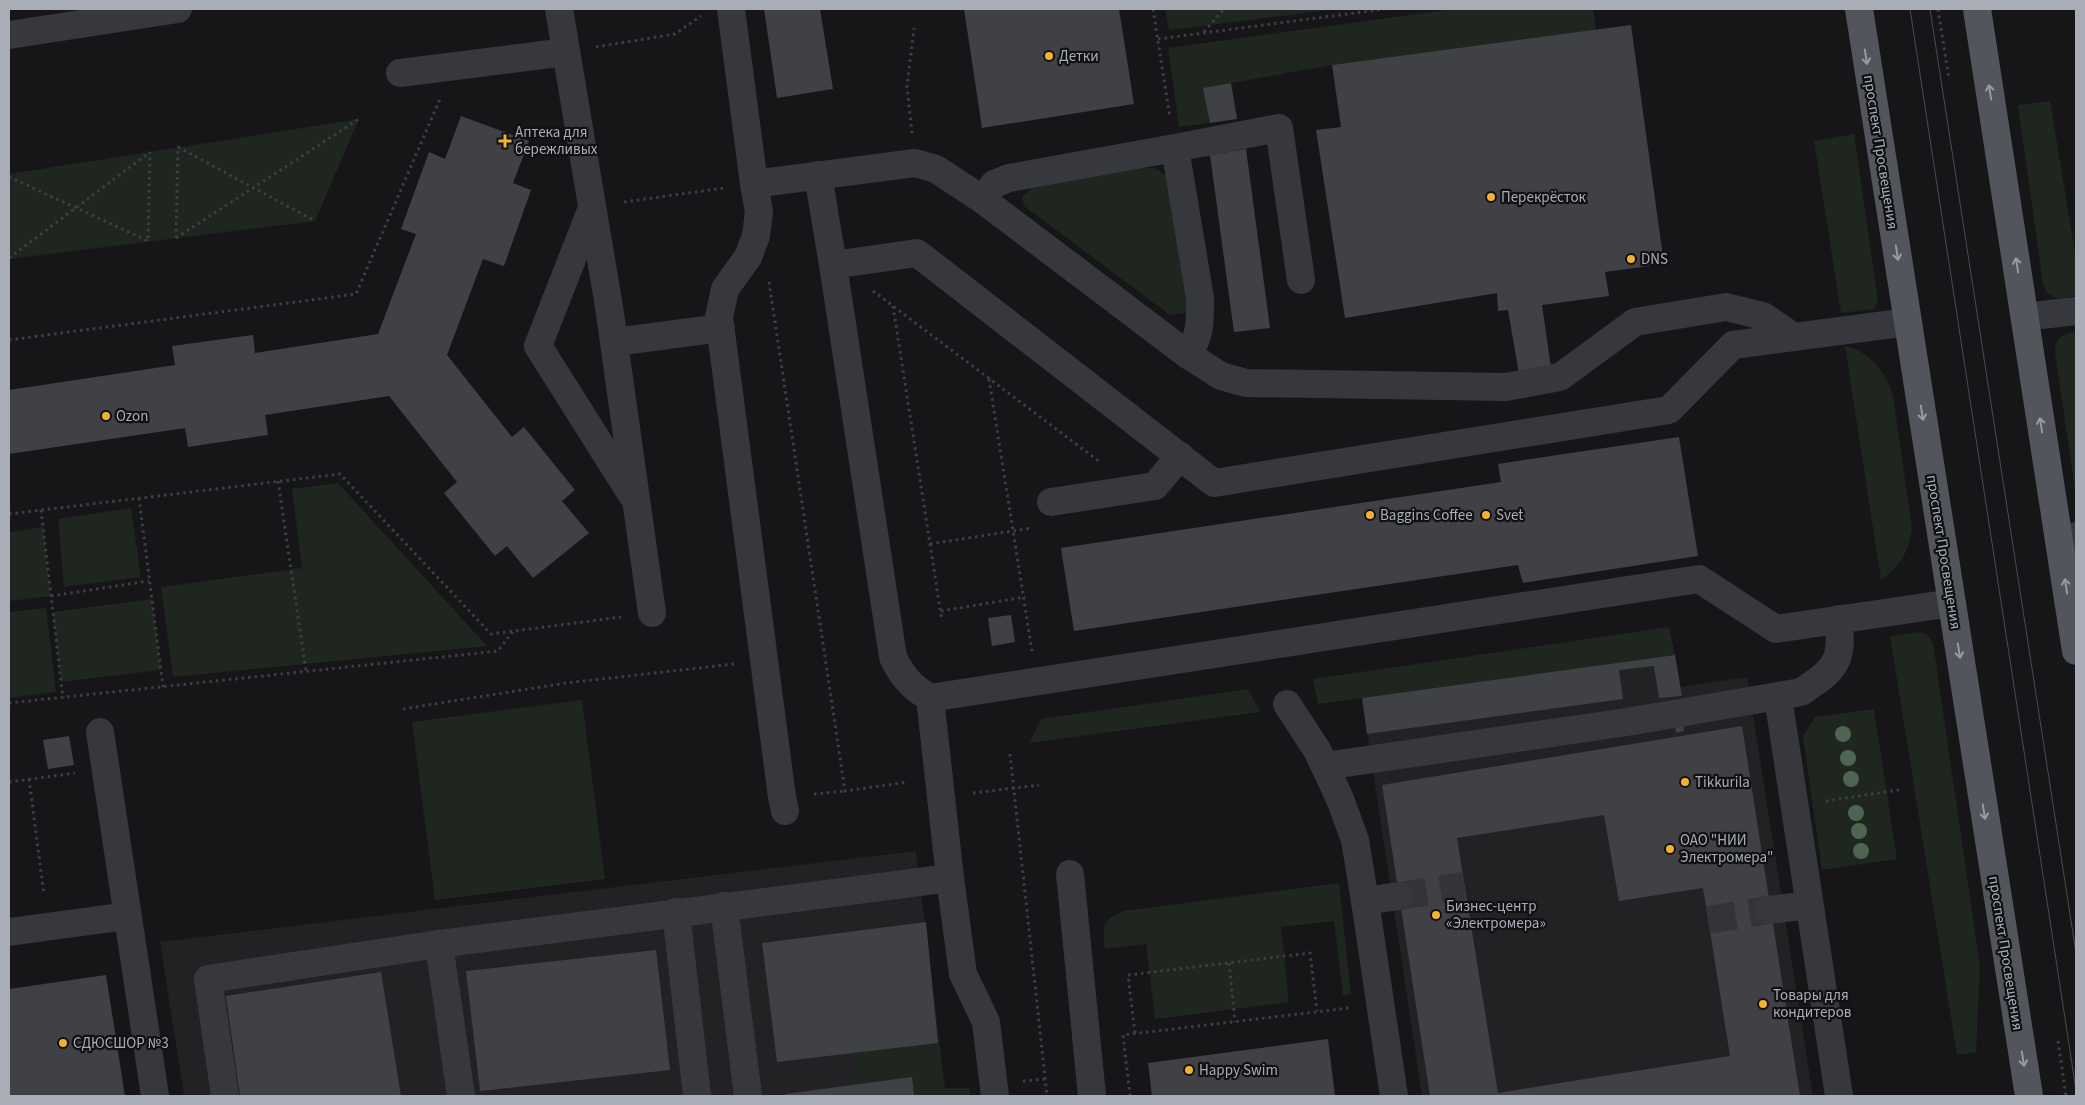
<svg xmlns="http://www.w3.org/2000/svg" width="2085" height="1105" font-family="'Source Sans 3',sans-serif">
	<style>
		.built { fill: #222225 }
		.green { fill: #1e261f }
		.building { fill: #404145; fill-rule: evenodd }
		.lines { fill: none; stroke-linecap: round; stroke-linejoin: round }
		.minor-tunnel { stroke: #333438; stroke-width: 28; stroke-dasharray: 28 14; stroke-linecap: butt }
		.path { stroke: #3d3f44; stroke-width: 3; stroke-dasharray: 2.5 4; stroke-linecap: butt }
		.minor { stroke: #37383d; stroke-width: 28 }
		.major { stroke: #53555c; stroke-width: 28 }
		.tram { stroke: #4a4c52; stroke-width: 1 }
		.tree { fill: #506452 }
		.oneway { stroke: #979ba6 }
		.poi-dot { fill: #f2b134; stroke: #111113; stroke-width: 2 }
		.labels { text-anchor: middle; stroke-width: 4.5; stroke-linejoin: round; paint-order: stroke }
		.poi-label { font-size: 15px; fill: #a8adb8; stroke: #111113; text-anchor: start }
		.street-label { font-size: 15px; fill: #a8adb8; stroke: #111113 }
	</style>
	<rect width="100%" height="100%" fill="#161618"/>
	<g class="built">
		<path d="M1675 655 1680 687 1747 677 1813 1096H1422L1362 698Z"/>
		<path d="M916 851 945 1088H969L970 1096H184L160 942Z"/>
	</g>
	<g class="green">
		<path d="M1165 9H1337L1169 30Z"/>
		<path d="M1454 9H1593L1596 30 1332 65 1204 88 1210 123 1179 127 1168 48Z"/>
		<path d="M2050 101 2076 258V296L2058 299 2047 293 2043 284 2018 105Z"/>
		<path d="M359 119 315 221 9 259V174Z"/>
		<path d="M1854 134 1878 301 1874 309 1841 313 1814 141Z"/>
		<path d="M1141 168H1155L1166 176 1192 301 1186 313 1170 315 1024 206 1022 196 1033 188Z"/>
		<path d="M2076 332V497L2055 352C2055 337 2063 334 2076 332Z"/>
		<path d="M1845 346C1871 352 1885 372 1893 395L1912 529C1907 555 1902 563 1881 580Z"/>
		<path d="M338 483 487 646 173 677 161 587 302 568 292 489Z"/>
		<path d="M131 508 141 577 64 587 58 519Z"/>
		<path d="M43 527 51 596 9 601V532Z"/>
		<path d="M152 599 161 670 61 682 53 612Z"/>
		<path d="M46 608 56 692 9 698V612Z"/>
		<path d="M1669 627 1675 655 1318 704 1313 679Z"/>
		<path d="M1919 632 1926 634 1933 642 1980 967 1976 1052 1957 1055 1890 636Z"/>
		<path d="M1248 689 1260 712 1029 743 1041 719Z"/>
		<path d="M582 700 605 879 435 900 412 722Z"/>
		<path d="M1874 709 1897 859 1822 870 1803 736 1815 717Z"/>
		<path d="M1339 883 1351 994 1343 995 1334 921 1281 927 1289 1002 1164 1018 1155 1019 1146 944 1105 949C1102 927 1102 920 1123 911Z"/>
		<path d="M938 1043 945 1089 969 1088 970 1096H914L912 1078 857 1085 853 1053Z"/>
	</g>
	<g class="building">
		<path d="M764 9H820L833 89 777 98Z"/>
		<path d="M964 9H1119L1134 104 982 128Z"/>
		<path d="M1631 25 1664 264 1605 272 1609 296 1542 305 1551 368 1519 374 1508 310 1498 311 1497 293 1345 318 1316 130 1341 127 1332 65Z"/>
		<path d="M1231 83 1237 119 1210 123 1203 88Z"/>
		<path d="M461 116 529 141 513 183 531 190 504 266 483 259 447 355 512 437 524 427 575 490 562 501 589 533 533 578 507 546 495 556 444 493 457 482 389 396 265 415 268 435 188 447 185 428 9 454V390L175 365 172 346 253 335 255 353 378 334 416 234 401 229 429 152 445 159Z"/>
		<path d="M1246 149 1270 328 1234 332 1210 155Z"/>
		<path d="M1679 437 1698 556 1523 583 1518 565 1074 631 1061 548 1501 482 1498 464Z"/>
		<path d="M1011 615 1015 642 992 646 988 618Z"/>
		<path d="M1675 655 1682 696 1659 698 1654 666 1619 670 1623 699 1367 734 1362 698Z"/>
		<path d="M1682 721 1684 731 1676 733 1675 722Z"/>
		<path d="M1742 726 1800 1096H1430L1382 785ZM1604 815 1619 901 1703 888 1730 1056 1498 1093 1457 838Z"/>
		<path d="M69 736 74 765 48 769 43 740Z"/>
		<path d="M926 922 938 1043 777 1062 762 943Z"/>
		<path d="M656 950 670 1070 480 1091 466 971Z"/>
		<path d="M381 972 401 1096H240L226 996Z"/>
		<path d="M106 975 125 1096H9V989Z"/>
		<path d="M1328 1039 1335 1096H1152L1148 1063Z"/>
		<path d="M912 1077 914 1096H786L785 1094Z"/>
	</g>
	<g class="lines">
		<g class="minor-tunnel">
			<path d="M1399 896 1464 886"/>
			<path d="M1708 920 1769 910"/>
		</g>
		<g class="path">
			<path d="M1153 9 1170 118"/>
			<path d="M1938 9 1949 79"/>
			<path d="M1204 32 1224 9"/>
			<path d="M1158 39 1385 9"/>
			<path d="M596 47 675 34 701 16"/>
			<path d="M912 133 907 87 914 28"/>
			<path d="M2075 139H2076"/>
			<path d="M9 177 148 241 150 152"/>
			<path d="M624 202 724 188"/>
			<path d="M176 238 178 147 315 221"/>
			<path d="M176 238 359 119"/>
			<path d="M9 258 150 152"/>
			<path d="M769 282 845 791 908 782"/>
			<path d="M873 291 1100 462"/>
			<path d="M893 306 942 621"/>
			<path d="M9 340 356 294 440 99"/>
			<path d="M989 379 1032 651"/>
			<path d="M278 481 306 671"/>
			<path d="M139 498 163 687"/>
			<path d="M41 510 63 698"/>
			<path d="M9 514 340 474 491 634 621 617"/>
			<path d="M930 544 1032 528"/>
			<path d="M51 596 149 581"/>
			<path d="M941 611 1025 597"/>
			<path d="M9 703 498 651 513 631"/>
			<path d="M403 709 566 683 734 664"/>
			<path d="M1010 754 1047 1096"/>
			<path d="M29 779 44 895"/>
			<path d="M9 782 75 773"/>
			<path d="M973 793 1039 785"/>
			<path d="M814 794 845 791"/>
			<path d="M1826 801 1899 790"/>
			<path d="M1229 963 1235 1022"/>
			<path d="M1135 1033 1128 975 1310 953 1317 1011"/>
			<path d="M2058 1041 2066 1096"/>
			<path d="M1023 1081 1045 1079"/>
			<path d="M1130 1096 1123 1035 1349 1008"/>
		</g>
		<g class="minor">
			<path d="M559 9 609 307 652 613"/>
			<path d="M731 9 754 184 915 163 936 169 983 200 1188 355 1221 376 1246 383 1506 387 1560 377 1635 322 1726 307 1763 316 1794 337"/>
			<path d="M9 35 178 9"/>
			<path d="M400 73 566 52"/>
			<path d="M1175 148 1279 128 1301 280"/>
			<path d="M818 175 833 265"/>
			<path d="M754 184 759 212 756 236 748 257 725 289 719 317 782 797 785 811"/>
			<path d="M983 200 994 184 1009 178 1175 148 1200 298C1200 322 1201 334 1188 355"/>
			<path d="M592 208 538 346 632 495"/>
			<path d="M2025 317 2076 311"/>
			<path d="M1908 322 1733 345 1669 410 1214 483 917 253 833 265 893 657C902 676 911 687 930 698L1699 579 1776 629 1952 603"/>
			<path d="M615 342 721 328"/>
			<path d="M1051 502 1155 486 1180 456"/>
			<path d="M2059 539 2076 536"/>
			<path d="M1778 697 1839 1096"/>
			<path d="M930 698 950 878 963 974 986 1022 995 1096"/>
			<path d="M1287 704 1317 750 1340 799 1355 840 1365 901 1399 896"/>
			<path d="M100 732 155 1096"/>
			<path d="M1325 766 1627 722 1801 692C1836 669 1844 661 1838 619"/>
			<path d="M1070 874 1092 1096"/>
			<path d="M1365 901 1394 1096"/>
			<path d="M724 906 748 1096"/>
			<path d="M1769 910 1809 905"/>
			<path d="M676 912 697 1096"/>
			<path d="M9 932 127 916"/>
			<path d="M439 944 461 1096"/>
			<path d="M225 1096 208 979 439 944 950 878"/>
		</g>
		<g class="major">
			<path d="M1859 9 2029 1096"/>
			<path d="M1977 9 2076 651"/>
		</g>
		<g class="tram">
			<path d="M1910 9 2076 1090"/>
			<path d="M1930 9 2076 953"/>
		</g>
	</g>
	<g class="tree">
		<circle cx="1843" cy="734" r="8"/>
		<circle cx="1848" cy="758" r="8"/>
		<circle cx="1851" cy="779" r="8"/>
		<circle cx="1856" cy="813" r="8"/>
		<circle cx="1859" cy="831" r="8"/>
		<circle cx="1861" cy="851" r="8"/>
	</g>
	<defs><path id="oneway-shaft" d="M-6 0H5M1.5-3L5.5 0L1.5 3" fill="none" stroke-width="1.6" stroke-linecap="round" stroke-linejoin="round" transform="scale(1.25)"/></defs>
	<g class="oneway">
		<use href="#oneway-shaft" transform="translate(1866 57) rotate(81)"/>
		<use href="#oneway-shaft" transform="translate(1990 92) rotate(-99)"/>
		<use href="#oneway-shaft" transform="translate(1897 253) rotate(81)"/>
		<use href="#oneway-shaft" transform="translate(2017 265) rotate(-99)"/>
		<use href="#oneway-shaft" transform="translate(1922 413) rotate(81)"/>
		<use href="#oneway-shaft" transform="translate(2041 425) rotate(-99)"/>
		<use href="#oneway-shaft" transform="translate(2066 586) rotate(-99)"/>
		<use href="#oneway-shaft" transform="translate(1959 651) rotate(81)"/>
		<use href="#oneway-shaft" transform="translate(1984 812) rotate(81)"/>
		<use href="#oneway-shaft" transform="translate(2023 1059) rotate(81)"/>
	</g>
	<g class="poi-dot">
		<circle cx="1049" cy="56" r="5"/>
		<path d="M502.5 133.5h5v5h5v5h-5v5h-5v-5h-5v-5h5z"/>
		<circle cx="1491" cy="197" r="5"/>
		<circle cx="1631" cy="259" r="5"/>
		<circle cx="106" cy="416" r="5"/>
		<circle cx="1370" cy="515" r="5"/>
		<circle cx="1486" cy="515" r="5"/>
		<circle cx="1685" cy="782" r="5"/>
		<circle cx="1670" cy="849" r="5"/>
		<circle cx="1436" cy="915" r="5"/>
		<circle cx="1763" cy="1004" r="5"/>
		<circle cx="63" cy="1043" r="5"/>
		<circle cx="1189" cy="1070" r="5"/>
	</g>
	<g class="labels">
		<g class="poi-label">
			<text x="1059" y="61">Детки</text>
			<text x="515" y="137">Аптека для<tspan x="515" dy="17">бережливых</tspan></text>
			<text x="1501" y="202">Перекрёсток</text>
			<text x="1641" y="264">DNS</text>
			<text x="116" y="421">Ozon</text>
			<text x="1380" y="520">Baggins Coffee</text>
			<text x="1496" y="520">Svet</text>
			<text x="1695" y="787">Tikkurila</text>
			<text x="1680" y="845">ОАО "НИИ<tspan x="1680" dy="17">Электромера"</tspan></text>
			<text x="1446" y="911">Бизнес-центр<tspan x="1446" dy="17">«Электромера»</tspan></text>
			<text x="1773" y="1000">Товары для<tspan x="1773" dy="17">кондитеров</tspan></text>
			<text x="73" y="1048">СДЮСШОР №3</text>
			<text x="1199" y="1075">Happy Swim</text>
		</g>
		<g class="street-label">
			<text transform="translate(1881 152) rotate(81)" y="5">проспект Просвещения</text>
			<text transform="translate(1944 552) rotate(81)" y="5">проспект Просвещения</text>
			<text transform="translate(2006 953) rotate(81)" y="5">проспект Просвещения</text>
		</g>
	</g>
	<rect width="2085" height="1105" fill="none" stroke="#a8adb8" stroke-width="20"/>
</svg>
